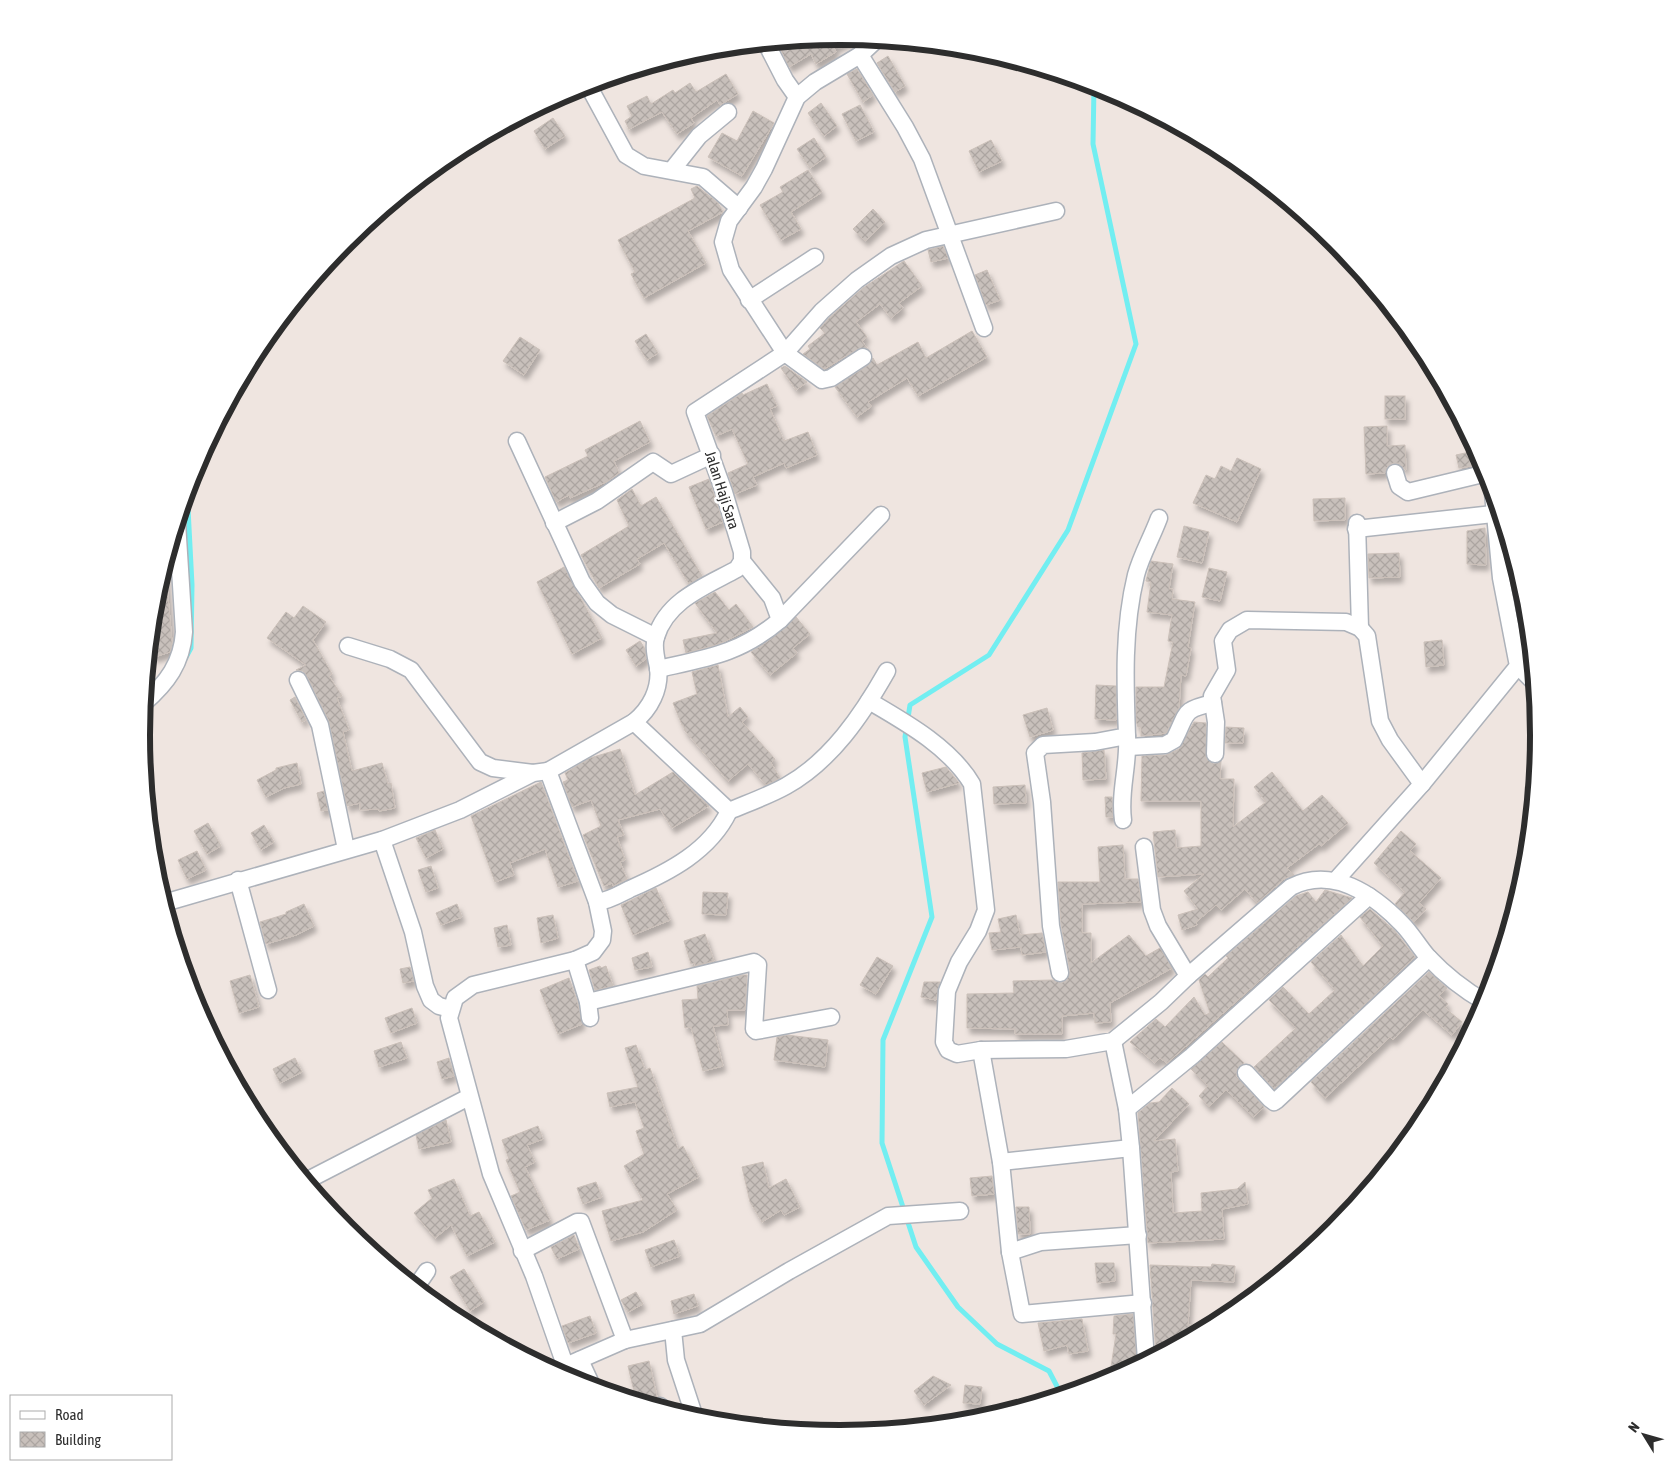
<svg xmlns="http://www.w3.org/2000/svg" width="1679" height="1470" font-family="'Asap Condensed',sans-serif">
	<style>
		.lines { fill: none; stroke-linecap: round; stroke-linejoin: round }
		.stream { stroke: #72eef1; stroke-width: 5 }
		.building { fill: url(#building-cross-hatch); stroke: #cbc0b9; filter: url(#shadow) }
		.street-casing { stroke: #adb2ba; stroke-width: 19 }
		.street { stroke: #fff; stroke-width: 16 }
		.labels { text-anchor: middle; stroke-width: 5; stroke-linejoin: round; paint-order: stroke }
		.street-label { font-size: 15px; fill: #2d2d2d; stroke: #fff }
		.rim { fill: none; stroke: #2d2d2d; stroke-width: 6 }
	</style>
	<defs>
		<pattern id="building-cross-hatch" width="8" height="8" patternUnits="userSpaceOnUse" patternTransform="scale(1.25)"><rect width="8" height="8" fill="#c8c0bb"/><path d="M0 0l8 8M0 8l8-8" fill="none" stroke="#aca5a1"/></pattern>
		<filter id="shadow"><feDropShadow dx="3" dy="5.5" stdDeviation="2.5" flood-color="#0004"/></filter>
	</defs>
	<rect width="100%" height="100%" fill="#efe5e0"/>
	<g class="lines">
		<g class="stream">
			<path d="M185 659 191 648 192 585 187 489"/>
			<path d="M1061 1394 1049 1371 997 1344 958 1307 916 1247 882 1143 883 1040 932 917 905 737 910 705 989 655 1068 530 1136 344 1093 144 1094 86"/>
		</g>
	</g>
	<g class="building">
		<path d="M840 36 854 38 834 48 836 52 816 64 811 54 789 67 777 42Z"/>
		<path d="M888 56 905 86 895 92 877 63Z"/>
		<path d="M857 69 873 95 863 102 847 74Z"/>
		<path d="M726 74 738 94 720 105 717 100 691 118 694 123 677 134 662 112 629 129 625 121 632 116 627 106 647 96 651 104 673 90 675 93 690 83 696 92Z"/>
		<path d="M821 103 837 126 824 136 808 113Z"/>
		<path d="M860 105 874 132 856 141 842 114Z"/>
		<path d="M753 111 774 123 742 176 708 157 722 133 737 141Z"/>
		<path d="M553 118 565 136 545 149 534 131Z"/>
		<path d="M814 138 826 157 810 168 797 149Z"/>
		<path d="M991 140 1002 161 979 172 969 151Z"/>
		<path d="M808 170 822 192 791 212 801 229 781 240 760 205 783 192 780 187Z"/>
		<path d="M697 186 718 203 723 212 688 231 706 263 644 298 631 274 635 272 618 240 695 198 691 189Z"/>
		<path d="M873 209 885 222 865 241 853 229Z"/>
		<path d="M943 246 948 258 931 262 928 250Z"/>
		<path d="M904 261 922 286 899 303 903 308 891 318 880 304 856 322 867 337 862 341 867 348 858 349 824 369 803 354 810 349 808 346 825 333 820 328 829 318 863 288Z"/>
		<path d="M987 270 1000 300 986 305 975 275Z"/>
		<path d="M972 331 987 357 918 396 907 378 868 402 872 406 857 417 835 387 868 365 873 358 877 365 918 342 926 358Z"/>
		<path d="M646 334 658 353 647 360 635 341Z"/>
		<path d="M520 337 540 350 524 375 503 361Z"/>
		<path d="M785 366 807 382 796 390 781 368Z"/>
		<path d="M767 384 777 406 770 409 784 441 808 432 817 455 786 468 784 463 753 477 757 485 735 494 728 473 748 464 732 429 716 436 707 416 742 393 743 395Z"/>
		<rect x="1385" y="396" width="20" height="23"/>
		<path d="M640 421 650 442 614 461 619 473 608 481 570 498 569 495 556 502 545 477 588 456 585 450Z"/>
		<path d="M1387 426V446L1405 445 1406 470 1398 463H1393L1387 467 1385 473 1366 474 1364 427Z"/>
		<path d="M1474 451 1477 465 1459 468 1456 455Z"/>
		<path d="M1237 458 1261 469 1237 522 1193 503 1206 475 1215 479 1221 466 1231 471Z"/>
		<path d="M709 479 723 522 706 529 689 487Z"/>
		<path d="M632 489 641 506 656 497 702 576 689 584 664 543 637 559 640 564 599 588 581 555 629 526 617 500Z"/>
		<path d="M1345 498V520L1314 521 1313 499Z"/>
		<path d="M1184 526 1209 532 1202 563 1177 557Z"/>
		<path d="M1485 528 1486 565 1467 564V531Z"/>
		<path d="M1399 553 1400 577 1369 578 1368 554Z"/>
		<path d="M1151 561 1173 564 1169 589H1173L1172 599 1195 602 1188 647 1191 648 1186 676 1181 675 1179 708 1166 733 1141 736V727H1138L1136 721V687H1164L1173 642 1168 641 1172 615 1147 612 1151 582 1146 581Z"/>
		<path d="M165 563 172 643 170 652 154 657 150 645 154 599Z"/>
		<path d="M564 567 602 638 572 654 537 582Z"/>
		<path d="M1209 568 1227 572 1220 601 1202 597Z"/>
		<path d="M715 592 729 610 736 604 753 627 719 644 686 653 683 640 717 633 695 603Z"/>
		<path d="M303 606 326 622 313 640 332 674 329 676 342 696 337 698 349 730 343 732 352 771 382 763 388 784 391 783 395 808 379 811V809L360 810V803L347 806 329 721 307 676 303 671 296 670 306 665 267 638 286 612 294 618Z"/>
		<path d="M796 617 810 634 793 648 797 653 770 675 751 652 771 639Z"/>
		<path d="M1442 640 1444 665 1426 667 1424 642Z"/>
		<path d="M640 641 645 649 646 659 636 666 626 650Z"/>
		<path d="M718 665 728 717 740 707 748 717 742 722 775 759 771 763 780 778 766 785 748 764 728 781 685 731 683 725H682L673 703 697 694 692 672Z"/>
		<path d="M1096 685 1116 686V720L1095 719Z"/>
		<path d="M295 697 306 720 302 722 290 700Z"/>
		<path d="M1047 708 1053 730 1030 737 1023 715Z"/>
		<path d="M1194 722 1206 723V758L1214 764 1221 761 1220 779H1234L1233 827 1266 802 1254 787 1272 772 1303 811 1322 795 1348 823 1321 846 1319 844 1287 868 1294 875 1284 879 1257 903 1245 889 1221 910 1216 905 1196 922 1197 925 1182 930 1178 915 1198 909 1184 891 1204 874 1158 877 1153 832 1175 830 1176 848 1201 846V801H1141L1142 756 1166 755 1179 749Z"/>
		<path d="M1226 727 1244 728 1243 743H1225Z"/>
		<path d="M620 749 635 795 673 772 709 806 672 828 660 809 618 820 624 835 617 837 625 860 620 862 627 879 613 886 612 883 604 886 583 835 601 826 591 800 572 807 563 782 568 780 565 773 590 758Z"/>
		<path d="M1104 750 1106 779 1083 780 1082 753Z"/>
		<path d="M297 763 301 784 284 788 266 797 257 780 276 770V768Z"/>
		<path d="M946 767 959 783 927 792 922 773Z"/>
		<path d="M541 782 578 881 558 887 545 849 510 863 514 875 495 882 471 816Z"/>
		<path d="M1025 785 1026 803 994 804 993 787Z"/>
		<path d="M324 791 328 810 321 811 317 793Z"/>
		<path d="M1105 797H1112L1113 817H1106Z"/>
		<path d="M208 823 221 846 207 854 194 831Z"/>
		<path d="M264 825 274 842 261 850 251 833Z"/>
		<path d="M435 830 443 849 426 858 416 838Z"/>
		<path d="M1401 831 1416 844 1410 851 1441 878 1419 903 1426 909 1414 922 1395 904 1405 892 1374 863Z"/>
		<path d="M1123 845 1125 879H1138L1141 902 1082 904V933H1091V963L1129 935 1146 956 1160 948 1172 968 1110 1003 1111 1022 1095 1023 1094 1013 1062 1016V1034H1015V1029L967 1028V994L1014 993 1013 981 1053 980 1061 983 1067 980 1070 971 1061 925 1058 882H1100L1098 847Z"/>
		<path d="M197 851 206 870 187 879 178 860Z"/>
		<path d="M431 866 438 888 426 892 418 870Z"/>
		<path d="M656 888 670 920 633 935 621 905Z"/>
		<path d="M1325 890 1352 898 1167 1063 1160 1058 1155 1063 1130 1042 1156 1019 1165 1027 1194 997 1205 1015 1210 1013 1199 980 1205 974 1208 977 1228 958 1226 956 1296 896 1308 892 1316 902Z"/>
		<path d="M703 892 728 893 726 915 702 914Z"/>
		<path d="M304 904 314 926 296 935 266 944 260 922 286 914V912Z"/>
		<path d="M457 904 462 917 441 925 436 913Z"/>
		<path d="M1370 909 1395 931 1415 957 1274 1089 1254 1067 1296 1028 1269 1000 1283 987 1309 1014 1335 990 1311 962 1341 935 1363 966 1383 946 1360 917Z"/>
		<path d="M553 915 558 938 541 943 537 918Z"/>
		<path d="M1016 915 1020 935 1042 933 1046 952 1022 955 1021 947 992 950 989 933 1001 932 998 919Z"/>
		<path d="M507 925 511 945 498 947 494 928Z"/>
		<path d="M705 934 714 961 695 966V963L691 964 684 941Z"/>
		<path d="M648 952 652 967 635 970 632 958Z"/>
		<path d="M877 957 893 966 876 994 860 985Z"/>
		<path d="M600 966 601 968 606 966 613 986 595 990 589 970Z"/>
		<path d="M410 967 414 981 403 983 400 969Z"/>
		<path d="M1429 972 1447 988 1439 996 1448 1004 1445 1008 1462 1022 1452 1035 1423 1010 1393 1040 1390 1037 1325 1098 1311 1082Z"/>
		<path d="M250 975 259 1007 239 1013 230 981Z"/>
		<path d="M742 975H747L745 1010H727L728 1025 713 1026 723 1066 703 1071 691 1027 685 1028 682 1000 698 999 697 986Z"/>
		<path d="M569 978 578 1004 582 1024 558 1034 540 990Z"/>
		<path d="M924 982H940L936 1000 921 997Z"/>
		<path d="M412 1008 417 1023 391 1033 385 1018Z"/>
		<path d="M787 1035 828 1040 825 1067 774 1060 777 1037Z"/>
		<path d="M401 1042 407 1058 379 1067 374 1051Z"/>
		<path d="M1222 1042 1244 1063 1237 1070 1236 1076 1264 1107 1253 1117 1226 1090 1209 1107 1199 1096 1208 1086 1191 1069Z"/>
		<path d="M636 1045 645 1070 650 1068 678 1149 683 1146 699 1177 667 1194 677 1210 643 1232 611 1241 602 1211 643 1200 624 1166 644 1154 636 1131 644 1128 635 1102 610 1107 607 1093 638 1087 625 1048Z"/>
		<path d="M295 1058 302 1072 280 1083 273 1069Z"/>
		<path d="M449 1058 454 1076 442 1079 437 1062Z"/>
		<path d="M1172 1088 1189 1104 1154 1141 1175 1139 1178 1171 1171 1172 1173 1213 1202 1211 1201 1193 1237 1189 1245 1182 1248 1204 1222 1209 1224 1239 1148 1243 1138 1113 1150 1103 1159 1102Z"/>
		<path d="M446 1120 451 1142 419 1149 416 1135Z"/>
		<path d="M538 1126 543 1139 527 1145 535 1162 525 1167 550 1220 526 1230 511 1196 520 1192 506 1160 509 1159 502 1140Z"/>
		<path d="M763 1162 769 1188 786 1179 800 1207 784 1215 781 1210 762 1222 750 1202 742 1167Z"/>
		<path d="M992 1176 994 1194 972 1196 970 1178Z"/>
		<path d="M454 1179 470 1216 479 1212 495 1242 467 1256 451 1225 435 1238 414 1213 432 1198 428 1190Z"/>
		<path d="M596 1182 602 1197 583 1204 577 1188Z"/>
		<path d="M1016 1207H1029L1030 1234H1018Z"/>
		<path d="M574 1235 579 1249 557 1259 551 1247Z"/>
		<path d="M674 1240 680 1256 651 1267 645 1250Z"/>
		<path d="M1095 1263H1114L1115 1281 1097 1283Z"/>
		<path d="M1212 1264 1235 1266 1234 1282 1191 1280 1188 1325H1191L1190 1336 1156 1354 1150 1265 1211 1267Z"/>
		<path d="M464 1269 484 1302 470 1311 450 1277Z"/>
		<path d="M636 1292 643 1304 628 1312 621 1300Z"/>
		<path d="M694 1294 698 1306 674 1314 671 1301Z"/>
		<path d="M1133 1314 1137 1364 1109 1380 1116 1334H1113L1114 1316Z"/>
		<path d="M590 1316 596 1333 568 1343 562 1326Z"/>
		<path d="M1082 1319 1088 1351 1069 1354 1067 1345 1044 1351 1038 1323Z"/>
		<path d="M649 1361 657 1397 650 1404 636 1400 628 1366Z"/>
		<path d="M933 1376 951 1385 924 1405 914 1391Z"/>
		<path d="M965 1385 982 1387 980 1404 963 1403Z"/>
	</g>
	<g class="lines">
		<defs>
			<g id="street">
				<path d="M766 43 785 80 797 97"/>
				<path d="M860 55 905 127 922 159 984 328"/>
				<path d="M588 85 626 155 644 166 703 177 739 208"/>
				<path d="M672 170 699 136 728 112"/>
				<path d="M749 300 815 257"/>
				<path d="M863 357 831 378 822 380 785 353 731 270 723 242 729 221 754 187 764 169 797 97 815 82 860 55 876 40"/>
				<path d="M517 441 582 582 597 603 612 615 656 637"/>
				<path d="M1395 473 1399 486 1408 492 1487 473"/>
				<path d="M554 523 597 501 653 462 671 474 712 455"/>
				<path d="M1357 523 1360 628"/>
				<path d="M1356 529 1493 514"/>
				<path d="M780 620 881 515"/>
				<path d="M348 646 390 659 411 670 480 762 493 768 533 773"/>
				<path d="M1518 666 1533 681"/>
				<path d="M658 669C707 658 740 654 780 620L772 598 742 561"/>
				<path d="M298 680 320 725 346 849"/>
				<path d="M869 701C905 722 950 747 972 784L986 910 978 931 959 962 947 991 944 1042 948 1050 957 1054 981 1050 1066 1049 1113 1041 1161 1002 1188 976 1291 887C1332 866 1373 894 1402 924 1412 934 1419 947 1428 957 1445 975 1464 990 1485 1002"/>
				<path d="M144 703C167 683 182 663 184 632L177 522"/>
				<path d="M1128 747 1165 745 1174 740C1188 713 1181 710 1213 703"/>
				<path d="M1215 754 1216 722 1212 696 1227 670 1223 641 1230 630 1247 620 1346 622 1360 628 1367 636 1380 721 1390 740 1422 784"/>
				<path d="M729 811 634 722C650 709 661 689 658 667 656 658 653 646 656 637 667 600 706 586 737 569L742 561V552L724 492 695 412 785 353 822 311 857 280 891 256 926 240 1056 211"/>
				<path d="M729 811C748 803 768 796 786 786 831 761 862 715 887 671"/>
				<path d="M1123 820C1119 791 1129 765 1127 736"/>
				<path d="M382 840 413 932 425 986 431 1000 439 1006 451 1009"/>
				<path d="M1144 847 1152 910 1158 926 1188 976"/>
				<path d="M238 880 268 990"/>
				<path d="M1336 880 1422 784 1518 666 1501 578 1493 493"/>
				<path d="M597 902C609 901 620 894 630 889 669 872 710 851 729 811"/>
				<path d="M164 903 382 840 460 810 533 773 548 771"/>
				<path d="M575 960 588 1002 590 1018"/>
				<path d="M1060 973 1051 926 1042 802 1035 753 1043 745 1095 742 1127 736C1125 682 1123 628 1136 575 1141 556 1152 537 1159 518"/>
				<path d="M588 1002 754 962 758 965 754 1029 756 1031 831 1017"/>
				<path d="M1113 1041 1127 1109 1131 1148 1146 1360"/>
				<path d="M981 1050 1001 1162 1010 1252 1022 1314 1143 1303"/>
				<path d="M1246 1073 1270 1099 1274 1102 1277 1100 1429 958"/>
				<path d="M1127 1109 1192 1056 1369 896"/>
				<path d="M1001 1162 1131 1148"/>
				<path d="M306 1181 469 1097"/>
				<path d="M522 1251 577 1222H581L625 1340"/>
				<path d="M1010 1252 1041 1242 1138 1235"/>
				<path d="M416 1287 427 1271"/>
				<path d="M673 1330 676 1360 695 1418"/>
				<path d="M580 1360 592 1386"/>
				<path d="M565 1365 534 1276 491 1174 449 1018 455 998 473 985 575 960 593 952 602 940 603 931 597 902 548 771 634 722"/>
				<path d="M554 1371 625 1340 700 1324 789 1271 888 1216 960 1211"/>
				<path d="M659 1407 660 1406"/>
			</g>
		</defs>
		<use href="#street" class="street-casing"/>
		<use href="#street" class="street"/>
	</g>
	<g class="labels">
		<g class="street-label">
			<text transform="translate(722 490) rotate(72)" y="5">Jalan Haji Sara</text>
		</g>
	</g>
	<path d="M0 0H1679V1470H0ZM150 735a690 690 0 1 1 1380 0a690 690 0 1 1-1380 0Z" fill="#fff" fill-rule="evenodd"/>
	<path class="rim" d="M150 735a690 690 0 1 1 1380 0a690 690 0 1 1-1380 0Z"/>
	<rect x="10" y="1395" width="162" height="65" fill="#ffffff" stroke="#ababab"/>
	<rect x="20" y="1411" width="25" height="8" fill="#ffffff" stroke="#ababab"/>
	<text x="55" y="1420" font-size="15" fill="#2d2d2d">Road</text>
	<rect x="20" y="1432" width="25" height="15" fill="url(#building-cross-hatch)" stroke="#ababab"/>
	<text x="55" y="1445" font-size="15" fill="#2d2d2d">Building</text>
	<g transform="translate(1644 1435) rotate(307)" stroke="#ffffff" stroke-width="4" paint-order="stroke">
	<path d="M0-4L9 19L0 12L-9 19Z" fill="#2d2d2d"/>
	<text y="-8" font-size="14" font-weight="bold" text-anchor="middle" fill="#2d2d2d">N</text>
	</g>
</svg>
